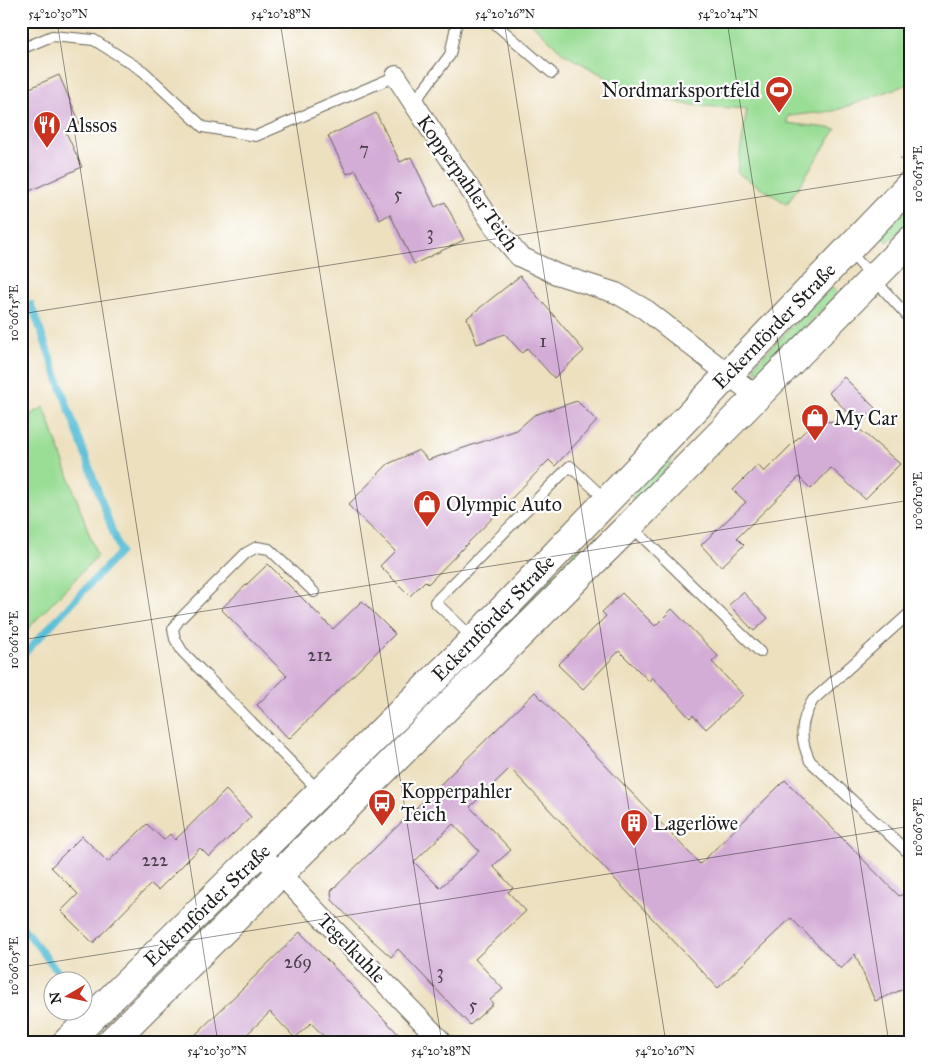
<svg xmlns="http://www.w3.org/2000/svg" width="932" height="1064" font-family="'IM FELL Great Primer',serif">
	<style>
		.green { fill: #9add95; stroke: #5b7c58 }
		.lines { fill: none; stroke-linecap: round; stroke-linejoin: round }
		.stream { stroke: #58bed6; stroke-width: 7 }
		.building { fill: #d4add7; fill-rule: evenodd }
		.service-casing { stroke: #656155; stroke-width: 12 }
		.minor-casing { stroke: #656155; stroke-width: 22 }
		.secondary-casing { stroke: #656155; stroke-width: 30 }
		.path { stroke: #656155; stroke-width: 3; stroke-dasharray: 1 4; stroke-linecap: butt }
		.service { stroke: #fff; stroke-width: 10 }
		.minor { stroke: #fff; stroke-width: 20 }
		.secondary { stroke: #fff; stroke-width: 28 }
		.ticks { fill: none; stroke: #1c1c1c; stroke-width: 1; stroke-opacity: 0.45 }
		.labels { text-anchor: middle; stroke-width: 4.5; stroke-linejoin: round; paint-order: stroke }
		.number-label { font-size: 18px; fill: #4a404b }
		.poi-label { font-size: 20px; fill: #1c1c1c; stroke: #fff; text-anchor: start }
		.street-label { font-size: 20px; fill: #1c1c1c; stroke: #fff }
		.neatline { fill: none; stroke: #1c1c1c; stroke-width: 2 }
		.ticks-label { font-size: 12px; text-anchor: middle; fill: #1c1c1c }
	</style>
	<rect width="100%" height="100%" fill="#fff"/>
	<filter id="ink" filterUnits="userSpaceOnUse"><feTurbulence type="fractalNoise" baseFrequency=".02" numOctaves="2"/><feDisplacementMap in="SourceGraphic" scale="10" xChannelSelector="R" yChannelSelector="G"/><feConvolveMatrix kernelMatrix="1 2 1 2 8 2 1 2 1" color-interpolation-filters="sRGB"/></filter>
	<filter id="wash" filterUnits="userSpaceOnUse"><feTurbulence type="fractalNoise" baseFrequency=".0096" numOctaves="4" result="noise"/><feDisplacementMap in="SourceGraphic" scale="20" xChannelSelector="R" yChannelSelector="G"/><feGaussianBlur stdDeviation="1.12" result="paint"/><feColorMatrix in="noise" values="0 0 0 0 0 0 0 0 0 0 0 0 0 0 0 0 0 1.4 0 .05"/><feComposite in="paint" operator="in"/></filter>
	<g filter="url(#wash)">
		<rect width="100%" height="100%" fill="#ede0bf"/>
		<g class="green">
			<path d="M529 21H911V83L834 111 788 116 787 123 836 129 787 204 737 173 747 109 689 105 630 90 564 54Z"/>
			<path d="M911 202V219L888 242 879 234Z"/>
			<path d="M831 287 836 289V295L763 371H755V364Z"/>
			<path d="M44 407 97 556 21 636V420Z"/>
			<path d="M674 449 676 451 666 470 638 499 632 498 631 495Z"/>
			<path d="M582 547 585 551 504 633 502 632 501 629 579 548Z"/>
			<path d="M436 696 438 698 360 776 358 772Z"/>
			<path d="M229 899 234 902 146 989 143 987V985Z"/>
		</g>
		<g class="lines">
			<g class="stream">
				<path d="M21 657 120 552 31 304"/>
				<path d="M21 925 66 982"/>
			</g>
		</g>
		<g id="blocks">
			<g class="building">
				<path d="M59 75 80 123 65 130 82 167 21 195V92Z"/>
				<path d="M376 113 400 162 411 157 435 207 445 202 464 240 414 264 390 214 380 220 356 170 347 174 328 136Z"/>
				<path d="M520 276 584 351 554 378 527 348 522 353 505 334 477 344 467 318Z"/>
				<path d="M844 377 875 408 859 424 829 393Z"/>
				<path d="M577 401 597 421 555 466 549 460 428 584 425 581 410 596 380 566 395 551 348 505 388 464 419 450 428 460 517 430 534 415Z"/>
				<path d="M808 421 851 422 900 464 865 499 831 468 811 489 799 477 737 538 744 545 721 567 701 545 746 502 733 490 758 465 764 472 808 428Z"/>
				<path d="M268 564 333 629 362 601 395 634 289 739 257 705 287 676 221 609Z"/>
				<path d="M743 592 768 618 754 631 729 605Z"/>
				<path d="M622 593 655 626 672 609 718 656 712 662 743 695 706 729 693 715 690 718 652 677 649 681 619 651 583 689 558 665 606 616 602 612Z"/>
				<path d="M535 692 700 864 785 780 899 896 911 891V986L875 1001 855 954 841 969 791 918 718 988 510 768 470 807 511 850 493 866 513 888 508 892 526 911 475 959 503 989 490 1000 493 1004 470 1025 398 949 391 957 361 930 332 900 331 891ZM453 824 479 851 440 888 414 862Z"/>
				<path d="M226 790 251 817 209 857 200 848 158 890 151 884 93 943 61 911 78 894 51 867 82 836 108 862 147 824 164 840 170 834 175 840Z"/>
				<path d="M300 932 407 1043H330L311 1023 295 1038 270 1012 238 1043H187Z"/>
			</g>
		</g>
	</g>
	<g filter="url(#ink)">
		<use href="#blocks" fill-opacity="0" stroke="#656155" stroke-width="1"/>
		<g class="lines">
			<defs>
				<g id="service">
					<path d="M492 21 552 73"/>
					<path d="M21 49 52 36 94 40 143 71 203 127 256 136 396 76"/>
					<path d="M415 105 421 93 450 55 457 21"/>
					<path d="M848 250 911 320"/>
					<path d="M630 525 760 652"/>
					<path d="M314 592 269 549 257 547 246 553 179 620 173 629 175 639 182 651 320 792"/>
					<path d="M911 612 813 700C800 721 799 738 810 761L911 855"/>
					<path d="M474 639 435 602 570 466 606 500"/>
				</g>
				<g id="minor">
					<path d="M396 76 494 226 519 256 556 274 616 293 646 310 756 396"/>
					<path d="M260 853 443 1043"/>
				</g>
				<g id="secondary">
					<path d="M66 1043 457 657 911 184"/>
					<path d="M110 1043 630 525 911 240"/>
				</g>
			</defs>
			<use href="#service" class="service-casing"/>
			<use href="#minor" class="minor-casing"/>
			<use href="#secondary" class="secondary-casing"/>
			<path class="path" d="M901 159 911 149"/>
			<use href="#service" class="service"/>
			<use href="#minor" class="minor"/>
			<use href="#secondary" class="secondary"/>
		</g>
	</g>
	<path class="ticks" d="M57 21 218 1043M280 21 442 1043M504 21 666 1043M727 21 889 1043M21 314 911 173M21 640 911 500M21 967 911 826"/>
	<defs>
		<symbol id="stadium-pin" viewBox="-11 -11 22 30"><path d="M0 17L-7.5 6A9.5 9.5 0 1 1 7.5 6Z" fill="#c8321e" stroke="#fff"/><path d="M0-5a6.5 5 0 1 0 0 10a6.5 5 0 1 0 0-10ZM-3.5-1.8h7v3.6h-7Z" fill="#fff"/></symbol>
		<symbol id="restaurant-pin" viewBox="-11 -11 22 30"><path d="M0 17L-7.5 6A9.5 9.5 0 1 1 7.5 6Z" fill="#c8321e" stroke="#fff"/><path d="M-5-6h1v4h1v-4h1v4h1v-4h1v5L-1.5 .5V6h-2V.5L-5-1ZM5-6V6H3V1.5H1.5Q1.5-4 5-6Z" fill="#fff"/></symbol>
		<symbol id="shop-pin" viewBox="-11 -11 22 30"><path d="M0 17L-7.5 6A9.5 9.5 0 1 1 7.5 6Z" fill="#c8321e" stroke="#fff"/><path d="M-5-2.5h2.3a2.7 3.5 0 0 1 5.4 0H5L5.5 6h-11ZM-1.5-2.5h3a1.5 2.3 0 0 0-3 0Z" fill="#fff"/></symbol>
		<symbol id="bus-pin" viewBox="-11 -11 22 30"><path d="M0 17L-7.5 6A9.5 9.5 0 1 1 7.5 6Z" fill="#c8321e" stroke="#fff"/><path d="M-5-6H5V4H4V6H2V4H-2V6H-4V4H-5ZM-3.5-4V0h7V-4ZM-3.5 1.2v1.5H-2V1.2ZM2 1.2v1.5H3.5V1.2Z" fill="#fff"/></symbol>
		<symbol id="building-pin" viewBox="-11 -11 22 30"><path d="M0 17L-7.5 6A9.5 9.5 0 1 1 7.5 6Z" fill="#c8321e" stroke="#fff"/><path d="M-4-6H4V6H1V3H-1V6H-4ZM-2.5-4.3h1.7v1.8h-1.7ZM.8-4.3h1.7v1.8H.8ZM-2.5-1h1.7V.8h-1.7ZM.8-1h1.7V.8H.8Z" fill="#fff"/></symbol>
	</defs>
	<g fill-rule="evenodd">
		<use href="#stadium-pin" x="763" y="74" width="32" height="43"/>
		<use href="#restaurant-pin" x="31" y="109" width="32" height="43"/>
		<use href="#shop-pin" x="799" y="402" width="32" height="43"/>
		<use href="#shop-pin" x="411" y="488" width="32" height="43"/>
		<use href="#bus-pin" x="366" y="787" width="32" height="43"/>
		<use href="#building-pin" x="618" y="807" width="32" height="43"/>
	</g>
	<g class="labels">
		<g class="number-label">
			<text x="364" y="155">7</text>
			<text x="398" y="200">5</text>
			<text x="430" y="239">3</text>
			<text x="543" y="347">1</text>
			<text x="320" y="661">212</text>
			<text x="155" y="866">222</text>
			<text x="298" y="968">269</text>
			<text x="440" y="978">3</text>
			<text x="473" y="1011">5</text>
		</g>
		<g class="poi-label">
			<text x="760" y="97" text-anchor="end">Nordmarksportfeld</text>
			<text x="66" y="132">Alssos</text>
			<text x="834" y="425">My Car</text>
			<text x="446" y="511">Olympic Auto</text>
			<text x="401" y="798">Kopperpahler<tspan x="401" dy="23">Teich</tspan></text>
			<text x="653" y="830">Lagerlöwe</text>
		</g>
		<g class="street-label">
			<text transform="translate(468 183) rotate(55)" y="7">Kopperpahler Teich</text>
			<text transform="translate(774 326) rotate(-46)" y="7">Eckernförder Straße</text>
			<text transform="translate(493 618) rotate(-46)" y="7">Eckernförder Straße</text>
			<text transform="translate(207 905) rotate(-44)" y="7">Eckernförder Straße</text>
			<text transform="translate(352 948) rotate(46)" y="7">Tegelkuhle</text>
		</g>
	</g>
	<rect width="932" height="1064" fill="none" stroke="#fff" stroke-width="55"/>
	<g transform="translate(68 996) rotate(261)"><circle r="24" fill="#ffffff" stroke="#a4a4a4"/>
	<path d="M0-4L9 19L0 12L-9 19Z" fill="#c8321e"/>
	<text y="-8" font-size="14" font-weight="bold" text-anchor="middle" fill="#1c1c1c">N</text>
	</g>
	<rect x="28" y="28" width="876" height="1008" class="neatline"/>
	<g class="ticks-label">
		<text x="58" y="18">54°20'30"N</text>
		<text x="281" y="18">54°20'28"N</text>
		<text x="505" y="18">54°20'26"N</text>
		<text x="728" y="18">54°20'24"N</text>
		<text transform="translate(918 174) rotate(-90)" y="4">10°06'15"E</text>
		<text transform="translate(14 313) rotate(-90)" y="4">10°06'15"E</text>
		<text transform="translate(918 501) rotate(-90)" y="4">10°06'10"E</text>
		<text transform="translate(14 640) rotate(-90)" y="4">10°06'10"E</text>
		<text transform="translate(918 827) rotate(-90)" y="4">10°06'05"E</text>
		<text transform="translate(14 966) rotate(-90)" y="4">10°06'05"E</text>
		<text x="217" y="1055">54°20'30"N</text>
		<text x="441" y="1055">54°20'28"N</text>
		<text x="665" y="1055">54°20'26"N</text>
	</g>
</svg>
